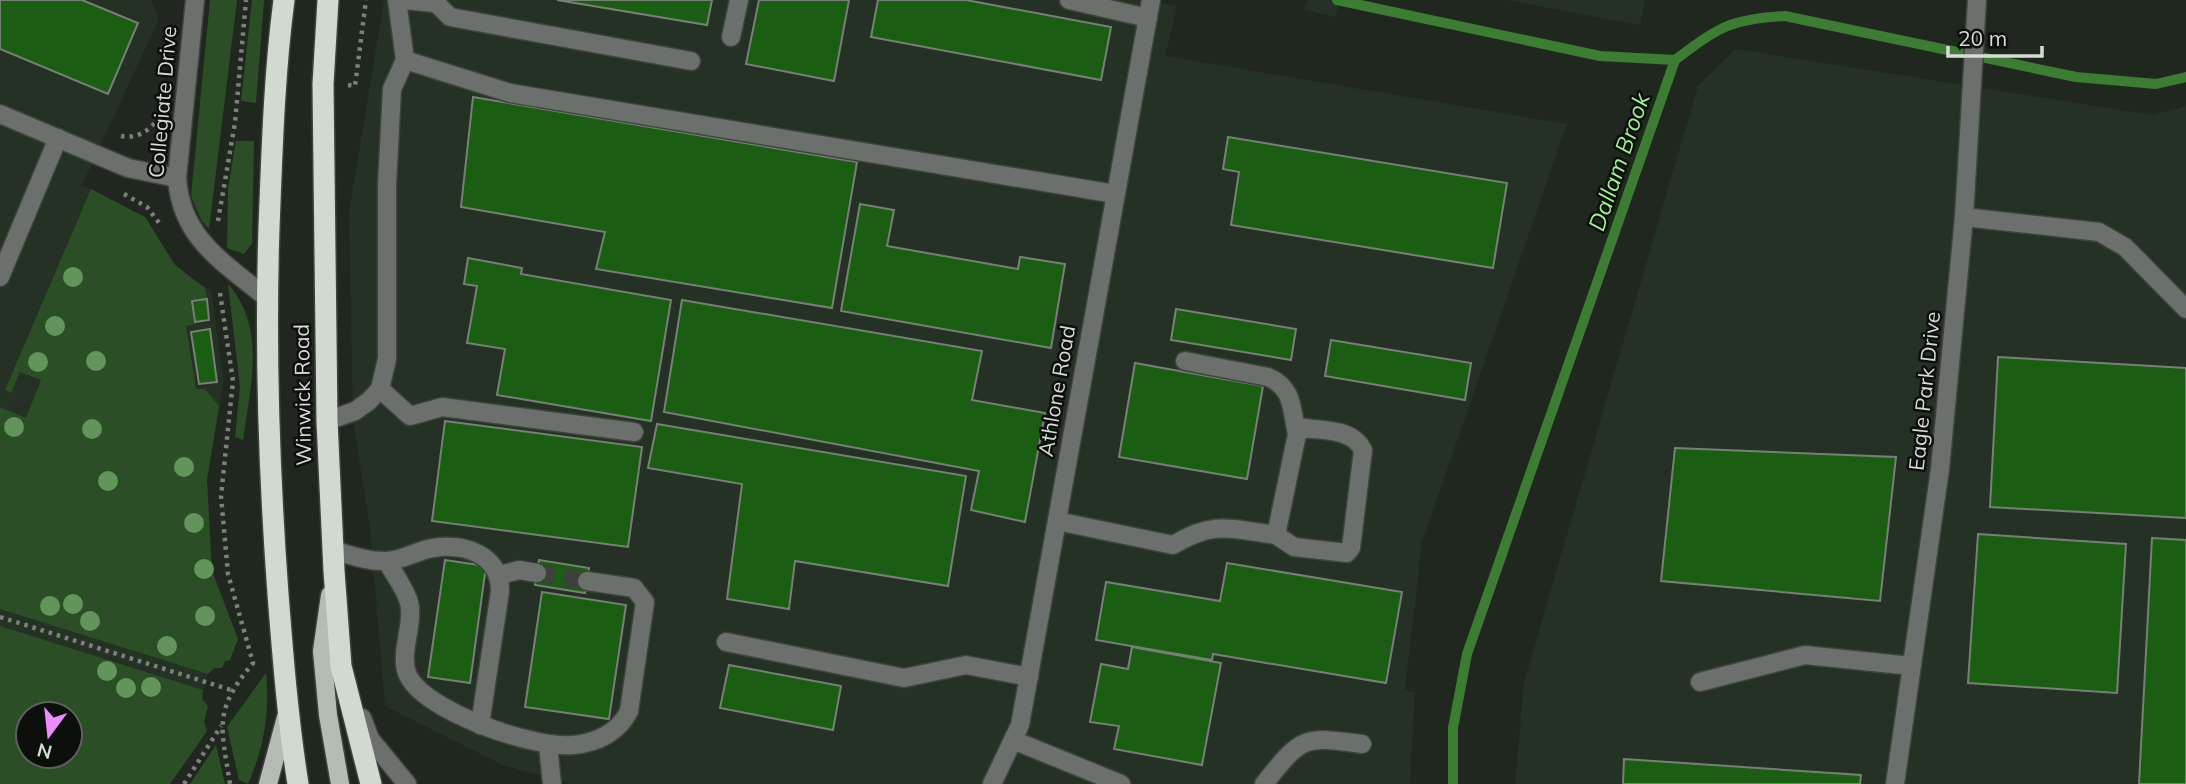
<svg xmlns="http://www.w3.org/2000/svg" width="2186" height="784" font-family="Mulish,sans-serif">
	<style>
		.built { fill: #253124; fill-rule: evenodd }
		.green { fill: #2b4e27; fill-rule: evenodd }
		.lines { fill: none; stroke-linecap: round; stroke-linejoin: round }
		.stream { stroke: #3c7c33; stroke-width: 10 }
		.building { fill: #1b5d12; stroke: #778076; stroke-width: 2 }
		.minor-tunnel { stroke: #3b423a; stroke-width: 18; stroke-dasharray: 18 9; stroke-linecap: butt }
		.minor-casing { stroke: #3d443c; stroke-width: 21 }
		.major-casing { stroke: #3d443c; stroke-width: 21 }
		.highway-casing { stroke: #3d443c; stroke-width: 24 }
		.path { stroke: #7c827b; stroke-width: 4.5; stroke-dasharray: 3.5 5; stroke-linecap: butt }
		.minor { stroke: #6c706c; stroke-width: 18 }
		.major { stroke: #b4bcb3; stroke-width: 18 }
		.highway { stroke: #d0dacf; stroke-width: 21 }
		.tree { fill: #62945b }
		.labels { text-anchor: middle; stroke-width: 5; stroke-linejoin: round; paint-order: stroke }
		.street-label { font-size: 21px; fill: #d7dcd6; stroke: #0c0f0c }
		.water-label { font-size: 23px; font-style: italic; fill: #9df391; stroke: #0c0f0c }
	</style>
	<rect width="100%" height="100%" fill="#20271f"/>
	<g class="built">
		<path d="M0 0H151L159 19 82 185 145 217 175 265 193 280 211 290 224 381 207 480 212 571 238 639 230 660 225 661 222 668H214L208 674 202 696 208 706 204 722 207 731 170 784H0ZM28 714H70V756H28Z"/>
		<path d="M384 0H1146L1177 7 1165 56 1567 124 1422 542 1405 690 1415 692 1410 784H570L503 765 385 706 370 529 353 420 349 213Z"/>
		<path d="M1307 0H1340L1335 17 1304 10Z"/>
		<path d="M1507 0H1645L1640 25Z"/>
		<path d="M1736 49 2152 115 2186 106V784H1515L1524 682 1698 86Z"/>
	</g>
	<g class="green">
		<path d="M210 0H237L209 229 201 220 191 196Z"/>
		<path d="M252 0H264L256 103 241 101Z"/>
		<path d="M236 141H254L252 244 244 254 227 248 228 188Z"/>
		<path d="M91 189 145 217 175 265 205 288 207 299 191 301 194 324 186 326 196 389H205L219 406 207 480 212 571 238 639 230 660 225 661 222 668H214L208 674 0 609V407L26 418 41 380 20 372 11 393 5 390Z"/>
		<path d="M228 284C267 328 250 387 243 440L235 437 240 387Z"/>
		<path d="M0 626 203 690 202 700 208 706 204 722 207 731 170 784H0ZM28 714H70V756H28Z"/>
		<path d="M266 673C270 712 264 748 248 784L239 780 227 727Z"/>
		<path d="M216 745 225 784H190Z"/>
	</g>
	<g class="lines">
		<g class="stream">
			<path d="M1337 0 1600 56 1675 60"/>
			<path d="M1453 784V728L1467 654 1675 60C1719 27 1730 19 1785 16L2076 77 2156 84 2186 77"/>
		</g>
	</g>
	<g class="building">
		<path d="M0 0H82L138 23 108 94 0 49Z"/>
		<path d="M557 0H712L707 25Z"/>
		<path d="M759 0H849L834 81 746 64Z"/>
		<path d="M878 0H966L1111 27 1101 80 871 37Z"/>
		<path d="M473 97 857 162 832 308 596 269 605 232 461 207Z"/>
		<path d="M1228 137 1507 183 1493 268 1231 225 1239 172 1223 169Z"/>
		<path d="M860 204 894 210 887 246 1018 269 1020 257 1065 264 1051 348 841 311Z"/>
		<path d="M468 258 522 268 521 274 671 300 651 421 497 395 505 349 467 343 477 286 464 284Z"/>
		<path d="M207 299 209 320 195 322 192 301Z"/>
		<path d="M682 300 982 351 972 400 1045 413 1025 522 971 510 979 471 664 412Z"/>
		<path d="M1176 309 1296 329 1291 360 1171 340Z"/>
		<path d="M210 329 217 382 199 384 191 332Z"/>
		<path d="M1331 340 1471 363 1465 400 1325 376Z"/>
		<path d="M1998 357 2186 368V518L1990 507Z"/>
		<path d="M1135 363 1263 386 1247 479 1119 457Z"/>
		<path d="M445 421 642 447 628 547 432 521Z"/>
		<path d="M657 424 966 476 948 586 795 561 789 609 727 599 742 484 648 468Z"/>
		<path d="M1675 448 1896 457 1880 601 1661 581Z"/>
		<path d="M1978 534 2126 544 2117 693 1968 683Z"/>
		<path d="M2152 538 2186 540V784H2139Z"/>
		<path d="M445 560 486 566 470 683 428 677Z"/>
		<path d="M539 560 589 568 585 593 535 585Z"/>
		<path d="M1227 563 1402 592 1386 683 1213 654 1212 660 1096 640 1106 582 1220 601Z"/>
		<path d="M542 592 626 605 609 719 525 707Z"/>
		<path d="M1132 647 1221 663 1202 765 1114 749 1119 726 1090 722 1101 664 1128 669Z"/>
		<path d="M729 665 841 686 833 730 720 708Z"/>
		<path d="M1624 759 1861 775 1860 784H1623Z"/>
	</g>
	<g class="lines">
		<path class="minor-tunnel" d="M537 573 587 581"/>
		<defs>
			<g id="minor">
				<path d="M195 0 177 178C181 238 223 262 267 298"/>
				<path d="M402 0 436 3 437 0"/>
				<path d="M1069 0 1148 18"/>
				<path d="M436 3 450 17 691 61"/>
				<path d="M731 37 739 0"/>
				<path d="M405 60 510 93 1115 194"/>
				<path d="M0 114 128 168 177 178"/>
				<path d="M1964 217 2099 232 2125 247 2186 309"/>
				<path d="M0 277 58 138"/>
				<path d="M1185 361 1268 377C1294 388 1291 409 1297 434"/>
				<path d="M380 389 410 416 442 407 634 432"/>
				<path d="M327 421 355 411 369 401 380 389 387 359V185L392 89 405 60 397 0"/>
				<path d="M1057 521 1173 545C1215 520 1230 529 1276 535L1297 434 1304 428C1326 431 1353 429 1363 450L1351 548 1347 553 1294 547 1276 535"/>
				<path d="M333 550C350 555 369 562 386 561 402 561 418 550 433 548 466 543 500 555 500 591L480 725"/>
				<path d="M387 562C394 573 403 586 408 599 416 621 399 651 407 673 421 711 535 749 573 745 597 743 619 732 629 711L645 602 634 588 587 581"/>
				<path d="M500 575 519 570 537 573"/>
				<path d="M726 642 904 678 966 665 1029 677"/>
				<path d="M1700 682 1805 655 1911 666"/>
				<path d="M362 718 370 739 407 784"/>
				<path d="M1013 740 1121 784"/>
				<path d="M548 745 552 784"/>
				<path d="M992 784 1020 725 1151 0"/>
				<path d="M1264 784C1302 736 1303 736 1362 744"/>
				<path d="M1895 784 1940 469 1964 217 1977 0"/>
			</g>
			<g id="major">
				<path d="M330 595 322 651 328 715 340 784"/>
				<path d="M268 784 286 717"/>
			</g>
			<g id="highway">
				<path d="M284 0C274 76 272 152 269 228 265 350 269 472 278 594 283 658 288 721 298 784"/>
				<path d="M328 0 323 84 327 421 334 571 341 666 371 784"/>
			</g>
		</defs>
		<use href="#minor" class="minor-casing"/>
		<use href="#major" class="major-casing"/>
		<use href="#highway" class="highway-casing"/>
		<g class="path">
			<path d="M348 85 355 86 366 0"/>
			<path d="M121 136C137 139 149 131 158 119"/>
			<path d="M124 194 147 207 160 224"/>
			<path d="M218 221 235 123 246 0"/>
			<path d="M220 293 233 381 221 496 228 574 253 663C213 711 221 726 230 784"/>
			<path d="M0 617 231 690"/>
			<path d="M184 784 221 726"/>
		</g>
		<use href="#minor" class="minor"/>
		<use href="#major" class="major"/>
		<use href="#highway" class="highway"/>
	</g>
	<g class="tree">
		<circle cx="73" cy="277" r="10"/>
		<circle cx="55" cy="326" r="10"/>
		<circle cx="96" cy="361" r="10"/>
		<circle cx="38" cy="362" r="10"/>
		<circle cx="14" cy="427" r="10"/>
		<circle cx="92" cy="429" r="10"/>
		<circle cx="184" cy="467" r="10"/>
		<circle cx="108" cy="481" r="10"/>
		<circle cx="194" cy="523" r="10"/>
		<circle cx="204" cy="569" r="10"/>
		<circle cx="73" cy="604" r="10"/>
		<circle cx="50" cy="606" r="10"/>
		<circle cx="205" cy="616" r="10"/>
		<circle cx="90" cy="621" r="10"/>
		<circle cx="167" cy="646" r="10"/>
		<circle cx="107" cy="671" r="10"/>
		<circle cx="151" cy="687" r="10"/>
		<circle cx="126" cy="688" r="10"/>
	</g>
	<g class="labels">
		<g class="street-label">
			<text transform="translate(163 102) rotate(-85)" y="7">Collegiate Drive</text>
			<text transform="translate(1057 391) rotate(-80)" y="7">Athlone Road</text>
			<text transform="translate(1925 391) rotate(-84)" y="7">Eagle Park Drive</text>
			<text transform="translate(303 395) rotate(-91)" y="7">Winwick Road</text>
		</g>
		<g class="water-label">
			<text transform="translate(1619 162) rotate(-71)" y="8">Dallam Brook</text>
		</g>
	</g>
	<g transform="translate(49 735) rotate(195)"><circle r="33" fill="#0c0f0c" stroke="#5d615d" stroke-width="2"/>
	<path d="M0-5L12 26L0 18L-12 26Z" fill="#eb8dfc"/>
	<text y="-10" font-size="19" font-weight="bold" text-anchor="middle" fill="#d7dcd6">N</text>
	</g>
	<path d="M1948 46v10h94v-10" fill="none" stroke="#d7dcd6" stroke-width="3.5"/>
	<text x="1958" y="46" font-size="21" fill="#d7dcd6" stroke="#0c0f0c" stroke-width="5" paint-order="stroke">20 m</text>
</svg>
